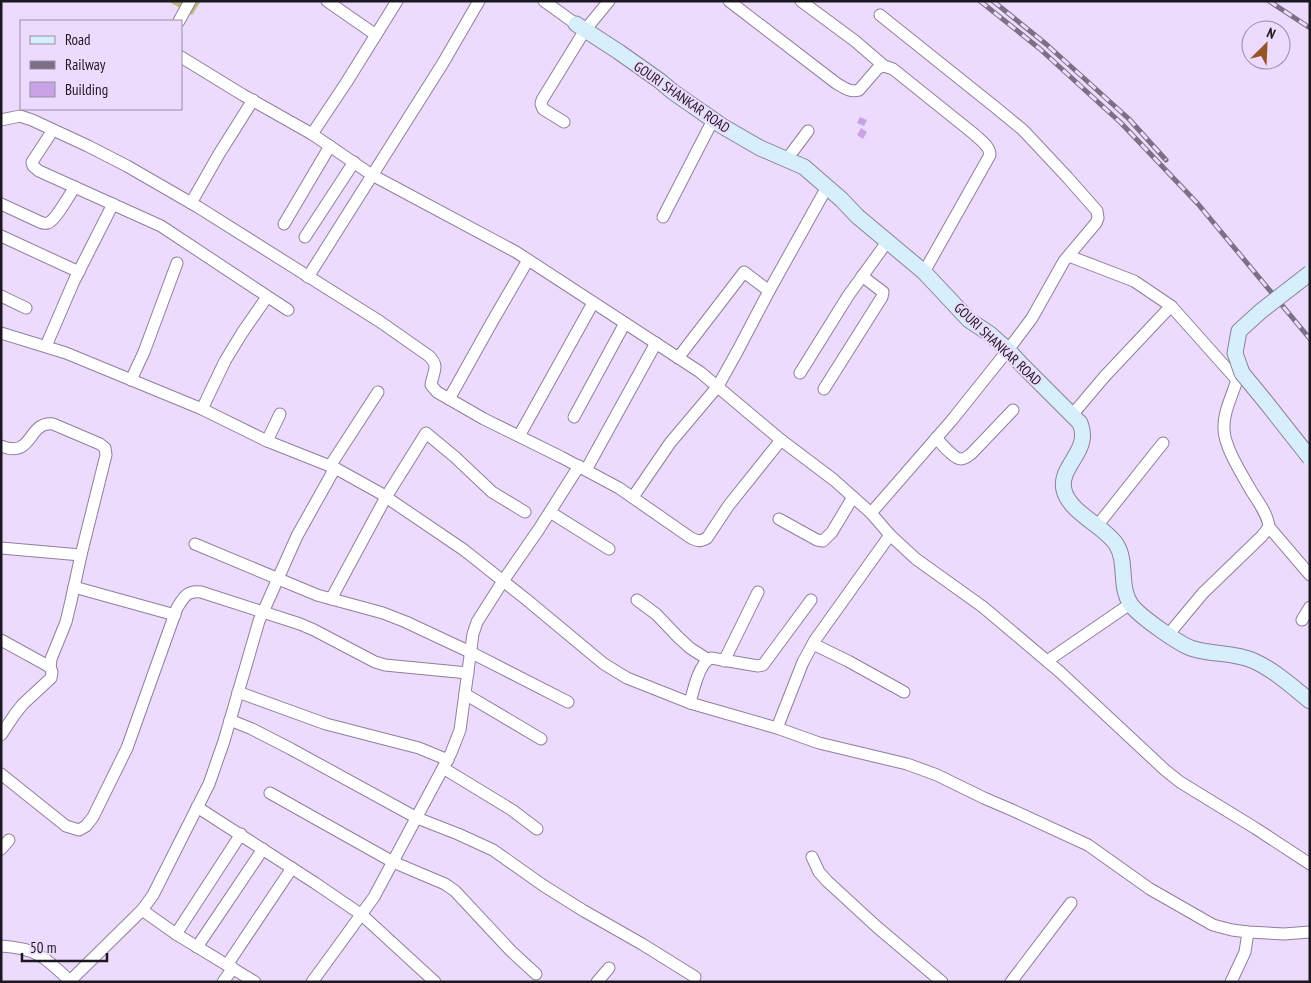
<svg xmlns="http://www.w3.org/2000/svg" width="1311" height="983" font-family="'PT Sans Narrow',sans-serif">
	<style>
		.green { fill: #babd78 }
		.building { fill: #c8a3e6 }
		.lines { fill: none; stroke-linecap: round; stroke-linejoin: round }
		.street-casing { stroke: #8f7f9d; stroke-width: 13 }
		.secondary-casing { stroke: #8f7f9d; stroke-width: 17 }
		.street { stroke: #fff; stroke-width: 11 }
		.secondary { stroke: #d6effa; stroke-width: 15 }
		.rail-casing { stroke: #7c7086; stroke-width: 5 }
		.rail { stroke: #ecdbfc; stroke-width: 3; stroke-dasharray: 9; stroke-linecap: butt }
		.secondary-bridge-casing { stroke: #8f7f9d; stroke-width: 17; stroke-linecap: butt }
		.secondary-bridge { stroke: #d6effa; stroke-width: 15 }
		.labels { text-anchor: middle; stroke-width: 4; stroke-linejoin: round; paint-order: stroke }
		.street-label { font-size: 14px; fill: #1d1722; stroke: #ecdbfc }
	</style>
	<rect width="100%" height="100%" fill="#ecdbfc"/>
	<path class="green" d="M168 1H201L192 15Z"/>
	<g class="building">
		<path d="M860 117 867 120 864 126 857 123Z"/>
		<path d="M861 128 867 132 863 139 857 135Z"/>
	</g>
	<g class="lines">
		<defs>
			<g id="street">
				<path d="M327 1 376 35"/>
				<path d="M544 1 576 24"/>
				<path d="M729 1 836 83C843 87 850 93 859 90L878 68 884 66 893 69 974 134C980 140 990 146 990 155L924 272"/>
				<path d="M801 1 855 41 884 66"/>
				<path d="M179 21 190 1"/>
				<path d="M181 57 243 95 312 134 372 175 516 252 700 372 781 440 834 480 871 513 890 535 916 559 983 607 1060 672 1165 770 1180 782 1255 828 1310 864"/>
				<path d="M1 120 20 116 32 120 88 146 127 166 198 207 379 321 429 356C440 367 433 371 431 385L437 392 484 419 561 457 619 488 691 538C697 541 700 542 707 538L729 505 781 440"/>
				<path d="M564 122 543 109 541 104 542 100 585 30 609 1"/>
				<path d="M53 130 32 162 33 166 39 171 161 226 288 310"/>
				<path d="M312 134 346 83 397 1"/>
				<path d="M787 159 808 131"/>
				<path d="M191 203 219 154 253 100"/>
				<path d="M1 204 40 222C43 223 44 224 48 223 56 220 69 195 75 187"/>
				<path d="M663 217 713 120"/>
				<path d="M284 224 330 146"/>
				<path d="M1 236 79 272"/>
				<path d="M305 237 354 162"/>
				<path d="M1069 256 1134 281 1171 306 1105 376 1072 415"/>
				<path d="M308 277 443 63 479 1"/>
				<path d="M1 296 26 308"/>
				<path d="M1 333 66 353 202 409 267 441 335 468 380 493 464 550 527 600 604 664 627 678 690 703 777 728 819 743 907 764 937 775 984 798 1012 810 1088 845 1150 889 1213 925 1232 930 1248 932 1284 934 1310 932"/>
				<path d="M46 346 74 281 113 204"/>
				<path d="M678 358 744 272 769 291 827 187"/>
				<path d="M800 373 848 296 887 242"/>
				<path d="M131 380 144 352 177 263"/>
				<path d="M824 389 882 297 883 292 862 276"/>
				<path d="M449 399 492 322 528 260"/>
				<path d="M202 409 225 361 242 333 267 297"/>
				<path d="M574 417 625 323"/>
				<path d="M519 436 593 303"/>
				<path d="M936 438C942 444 954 459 961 459 966 459 969 455 972 453L1013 410"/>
				<path d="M267 441 280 414"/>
				<path d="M1 446C34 459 27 421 53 424L100 444 105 448 106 455 81 555 71 601 66 622 51 659 50 667 52 672 51 678 23 704 15 714 1 735"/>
				<path d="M330 466 378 392"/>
				<path d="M586 470 656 343"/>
				<path d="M633 497 670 443 718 386 738 350 769 291"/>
				<path d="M550 512 609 549"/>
				<path d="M871 513 952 420 1008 350 1032 318 1064 261 1096 223 1098 218 1097 211 1068 178 1023 130 995 107 880 15"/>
				<path d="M779 519 817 540 823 541 832 532 853 497"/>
				<path d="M1097 526 1163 443"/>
				<path d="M1269 527 1310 575"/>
				<path d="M195 544 317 595 383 613 406 622 470 652 568 702"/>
				<path d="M1 548 81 555"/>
				<path d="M74 587 175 615"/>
				<path d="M331 599 386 497 426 433 455 457 492 492 525 512"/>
				<path d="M637 600 656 614 678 637 690 648 707 659"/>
				<path d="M1302 620 1310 607"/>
				<path d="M1168 635 1203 593 1262 536 1269 527C1268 515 1259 503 1252 492 1243 476 1224 447 1224 429 1223 413 1232 396 1237 380L1171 306"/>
				<path d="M1 640 50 667"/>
				<path d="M813 644 848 661 904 692"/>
				<path d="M724 661 758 592"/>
				<path d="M1047 661 1130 604"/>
				<path d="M238 692 326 724 419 748 448 760"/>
				<path d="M465 694 541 739"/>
				<path d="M690 703C693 691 699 663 711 658L758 666 763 665 811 600"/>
				<path d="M230 720 252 729 291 749 417 818 458 834 493 850 544 886 584 911 642 944 695 977"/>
				<path d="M777 728 803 662 815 640 890 535"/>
				<path d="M443 768 512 810 537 829"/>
				<path d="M1 774 66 826 79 830 86 826 93 817 127 748 177 608C184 597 187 590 201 592L300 624 314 630 375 662 385 665 468 673"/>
				<path d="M270 793 393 862 445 884 455 891 511 951 536 974"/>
				<path d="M197 807 315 883 362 915 435 982"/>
				<path d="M1 849 9 840"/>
				<path d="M812 857 819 872 827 881 877 927 942 982"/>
				<path d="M142 910 176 934 255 982"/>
				<path d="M176 934 241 834"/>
				<path d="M1 946C37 948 46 958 71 982"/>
				<path d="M197 947 263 849"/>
				<path d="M227 965 292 868"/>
				<path d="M70 981 134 918 142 910 153 895 209 784 224 741 259 621 297 536 335 468"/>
				<path d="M223 982 233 968"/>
				<path d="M312 982 374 897 451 753 460 730 473 634 477 622 503 581 539 529 579 466"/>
				<path d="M597 982 609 968"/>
				<path d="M1011 982 1071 903"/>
				<path d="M1231 982 1245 952 1248 932"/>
			</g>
			<path id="secondary" d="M576 24 619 52 660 81 673 92 722 126 760 148 804 167 842 200 857 216 924 272 969 320 990 334 1008 350 1022 365 1080 423C1092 451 1058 466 1064 490 1069 512 1104 526 1116 544 1128 562 1118 588 1132 606 1141 617 1181 646 1194 649 1214 655 1234 652 1254 661 1274 670 1293 687 1310 701"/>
		</defs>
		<use href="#street" class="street-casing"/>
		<use href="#secondary" class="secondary-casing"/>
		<use href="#street" class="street"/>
		<use href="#secondary" class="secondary"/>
		<defs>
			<g id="rail">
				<path d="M980 1 1040 49 1121 123 1198 204 1310 339"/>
				<path d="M993 1 1046 44 1129 119 1166 160"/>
				<path d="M1269 1 1310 28"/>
			</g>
		</defs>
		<use href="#rail" class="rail-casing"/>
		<use href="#rail" class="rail"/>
		<defs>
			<path id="secondary-bridge" d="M1310 273 1261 311 1239 331 1235 353 1242 373 1265 401 1310 458"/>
		</defs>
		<use href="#secondary-bridge" class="secondary-bridge-casing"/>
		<use href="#secondary-bridge" class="secondary-bridge"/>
	</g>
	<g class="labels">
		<g class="street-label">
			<text transform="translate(682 97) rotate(35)" y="5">GOURI SHANKAR ROAD</text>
			<text transform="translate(998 344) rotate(43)" y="5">GOURI SHANKAR ROAD</text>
		</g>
	</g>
	<rect width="1311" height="983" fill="none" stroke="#1d1722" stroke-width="5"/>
	<rect x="20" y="20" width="162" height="90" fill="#ecdbfc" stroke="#998da5"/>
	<rect x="30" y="36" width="25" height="8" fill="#d6effa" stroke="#998da5"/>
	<text x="65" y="45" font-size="15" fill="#1d1722">Road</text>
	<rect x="30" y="61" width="25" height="8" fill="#7c7086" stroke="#998da5"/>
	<text x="65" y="70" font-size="15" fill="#1d1722">Railway</text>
	<rect x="30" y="82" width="25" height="15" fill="#c8a3e6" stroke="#998da5"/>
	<text x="65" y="95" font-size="15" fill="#1d1722">Building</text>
	<g transform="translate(1266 45) rotate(24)"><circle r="24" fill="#ecdbfc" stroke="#998da5"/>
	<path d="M0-4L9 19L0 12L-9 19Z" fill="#985327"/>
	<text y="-8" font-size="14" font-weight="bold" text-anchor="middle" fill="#1d1722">N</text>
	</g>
	<path d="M22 953v8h85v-8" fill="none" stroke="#1d1722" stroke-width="2.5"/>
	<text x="30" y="953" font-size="15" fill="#1d1722" stroke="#ecdbfc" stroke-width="4" paint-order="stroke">50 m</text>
</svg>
